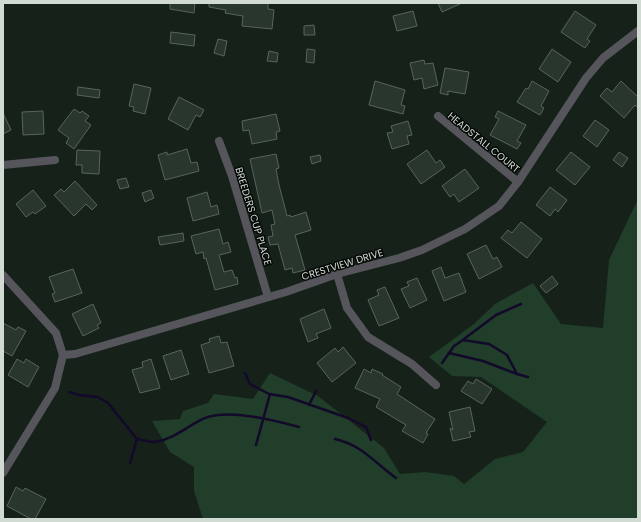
<svg xmlns="http://www.w3.org/2000/svg" width="641" height="522" font-family="Poppins,sans-serif">
	<style>
		.green { fill: #203e29 }
		.lines { fill: none; stroke-linecap: round; stroke-linejoin: round }
		.stream { stroke: #13092a; stroke-width: 2.5 }
		.building { fill: #29362d; stroke: #57655a }
		.minor { stroke: #56555c; stroke-width: 8 }
		.labels { text-anchor: middle; stroke-width: 3; stroke-linejoin: round; paint-order: stroke }
		.street-label { font-size: 10px; fill: #d2dad4; stroke: #060a07 }
	</style>
	<rect width="100%" height="100%" fill="#162219"/>
	<path class="green" d="M638 199V519H203L194 491V467L170 452 152 421 180 419 183 411 208 403 214 394 253 399 270 373 318 396 384 448 400 474 425 472 454 476 464 484 495 459 523 452 547 422 481 377 452 376 429 357 474 324 495 304 533 283 561 324 603 328 609 260Z"/>
	<g class="lines">
		<g class="stream">
			<path d="M464 339 496 315 521 304"/>
			<path d="M449 353 483 361 517 374"/>
			<path d="M442 363 454 346 463 340 489 344 507 355 517 374 528 377"/>
			<path d="M245 373 250 384 269 394 288 397 348 418 366 427 371 440"/>
			<path d="M69 392 79 395 98 397 108 403 137 439C143 440 150 442 155 442 175 439 188 425 205 418 231 409 273 420 299 427"/>
			<path d="M309 405 316 391"/>
			<path d="M335 439C362 445 375 463 396 478"/>
			<path d="M256 445 270 394"/>
			<path d="M130 463 137 439"/>
		</g>
	</g>
	<g class="building">
		<path d="M170 3H195L194 13 170 9Z"/>
		<path d="M209 3H268V9L274 10 272 29 242 26 243 16 225 13 226 10 209 7Z"/>
		<path d="M438 3H462L442 12Z"/>
		<path d="M413 11 417 26 397 31 393 16Z"/>
		<path d="M575 11 596 25 587 39 590 41 585 48 561 32Z"/>
		<path d="M314 25 315 35H304V26Z"/>
		<path d="M171 32 195 35 194 46 170 43Z"/>
		<path d="M218 39 227 41 224 56 214 53Z"/>
		<path d="M307 49 315 50 314 63 306 62Z"/>
		<path d="M552 49 571 62 558 82 539 69Z"/>
		<path d="M269 51 278 53 277 62 267 61Z"/>
		<path d="M424 60 425 64 433 63 438 85 424 89 422 78 414 80 410 63Z"/>
		<path d="M445 68 469 72 465 94 448 91V95L440 93Z"/>
		<path d="M375 81 405 90 401 105 405 106 403 114 369 105Z"/>
		<path d="M532 81 549 91 541 106 544 108 540 115 517 102 526 88 528 89Z"/>
		<path d="M621 81 638 97V108L635 105 624 118 600 96 607 88 612 92Z"/>
		<path d="M134 84 151 88 145 114 133 111 134 107 129 106Z"/>
		<path d="M78 87 100 90 99 98 77 95Z"/>
		<path d="M179 97 204 110 200 117 196 115 188 130 168 119Z"/>
		<path d="M74 109 80 113 82 111 89 116 85 121 91 125 74 149 66 143 69 138 58 130Z"/>
		<path d="M43 111 44 134 23 135 22 112Z"/>
		<path d="M498 111 526 125 517 141 521 143 517 149 490 135 499 119 495 117Z"/>
		<path d="M3 113 11 130 3 134Z"/>
		<path d="M276 114 280 131 276 132 277 139 252 144 249 130 243 131 242 121Z"/>
		<path d="M595 120 609 130 597 147 583 136Z"/>
		<path d="M408 121 412 135 407 136 409 144 392 149 387 133 393 132 391 126Z"/>
		<path d="M187 149 191 163 197 162 199 171 165 180 158 155 167 152V155Z"/>
		<path d="M77 150 100 151 99 174 82 173V165H76Z"/>
		<path d="M427 150 436 163 440 160 445 167 421 184 407 164Z"/>
		<path d="M571 152 590 167 575 185 556 170Z"/>
		<path d="M619 152 628 158 622 167 613 160Z"/>
		<path d="M276 154 279 168 276 169 279 185 287 216 290 215 291 217 306 212 311 230 295 235 305 270 293 273 292 268 285 270 278 244 270 245 268 237 273 236 271 225 275 224 272 210 262 213 250 159Z"/>
		<path d="M320 155 321 161 312 164 310 157Z"/>
		<path d="M465 169 479 188 459 202 454 194 450 197 442 186Z"/>
		<path d="M126 178 129 187 120 189 117 180Z"/>
		<path d="M75 181 97 205 92 210 86 204 74 216 54 195 61 189 64 192Z"/>
		<path d="M550 187 567 200 558 212 555 209 550 216 536 205Z"/>
		<path d="M33 190 46 206 35 214 33 212 26 217 16 204Z"/>
		<path d="M151 190 154 198 145 202 142 193Z"/>
		<path d="M207 192 211 207 217 205 219 214 193 221 187 198Z"/>
		<path d="M521 222 542 239 527 258 501 238 508 230 512 233Z"/>
		<path d="M219 229 223 244 228 242 231 252 219 255 224 272 232 270 235 278 237 277 238 284 215 290 206 258 204 259 203 252 196 254 191 236Z"/>
		<path d="M183 233 184 241 160 245 158 237Z"/>
		<path d="M486 245 493 259 497 257 502 267 479 279 467 254Z"/>
		<path d="M441 267 445 278 459 273 466 292 444 301 432 271Z"/>
		<path d="M73 269 82 293 55 302 52 294 55 293 49 277Z"/>
		<path d="M552 276 558 284 546 293 540 286Z"/>
		<path d="M417 278 427 300 410 308 401 289 409 286 407 282Z"/>
		<path d="M385 287 399 318 379 326 368 300 379 295 377 290Z"/>
		<path d="M93 304 101 323 97 325 99 328 83 336 72 314Z"/>
		<path d="M324 309 331 328 316 334 318 338 308 342 300 319Z"/>
		<path d="M3 323 16 330 18 327 26 331 12 356 3 351Z"/>
		<path d="M219 336 221 343 227 342 234 366 209 373 201 345 210 342 209 339Z"/>
		<path d="M343 347 356 363 332 382 317 363 335 348 338 352Z"/>
		<path d="M181 350 189 374 171 380 163 356Z"/>
		<path d="M17 359 24 363 26 359 39 367 28 387 8 375Z"/>
		<path d="M151 359 160 388 140 393 132 370 143 367 142 362Z"/>
		<path d="M364 369 371 373 372 369 383 374 382 375 401 387 397 394 435 419 426 433 428 434 423 443 402 431 406 425 376 407 380 399 355 388Z"/>
		<path d="M476 379 492 389 482 404 461 391 468 381 473 384Z"/>
		<path d="M470 407 475 431 469 432 471 437 453 441 450 428 453 430 449 412Z"/>
		<path d="M16 487 23 491 25 488 46 499 35 519H31L7 506Z"/>
	</g>
	<g class="lines">
		<g class="minor">
			<path d="M438 116 518 182"/>
			<path d="M219 141 232 176 268 297"/>
			<path d="M3 165 55 160"/>
			<path d="M337 274 347 308 368 337 412 364 436 385"/>
			<path d="M3 275 56 333 63 355 75 354 286 292 337 274 399 258 422 250 465 229 499 206 518 182 586 78 603 58 638 31"/>
			<path d="M3 473 55 388 63 355"/>
		</g>
	</g>
	<g class="labels">
		<g class="street-label">
			<text transform="translate(484 142) rotate(39)" y="4">HEADSTALL COURT</text>
			<text transform="translate(254 216) rotate(73)" y="4">BREEDERS CUP PLACE</text>
			<text transform="translate(342 264) rotate(-17)" y="4">CRESTVIEW DRIVE</text>
		</g>
	</g>
	<rect width="641" height="522" fill="none" stroke="#d2dad4" stroke-width="8"/>
</svg>
